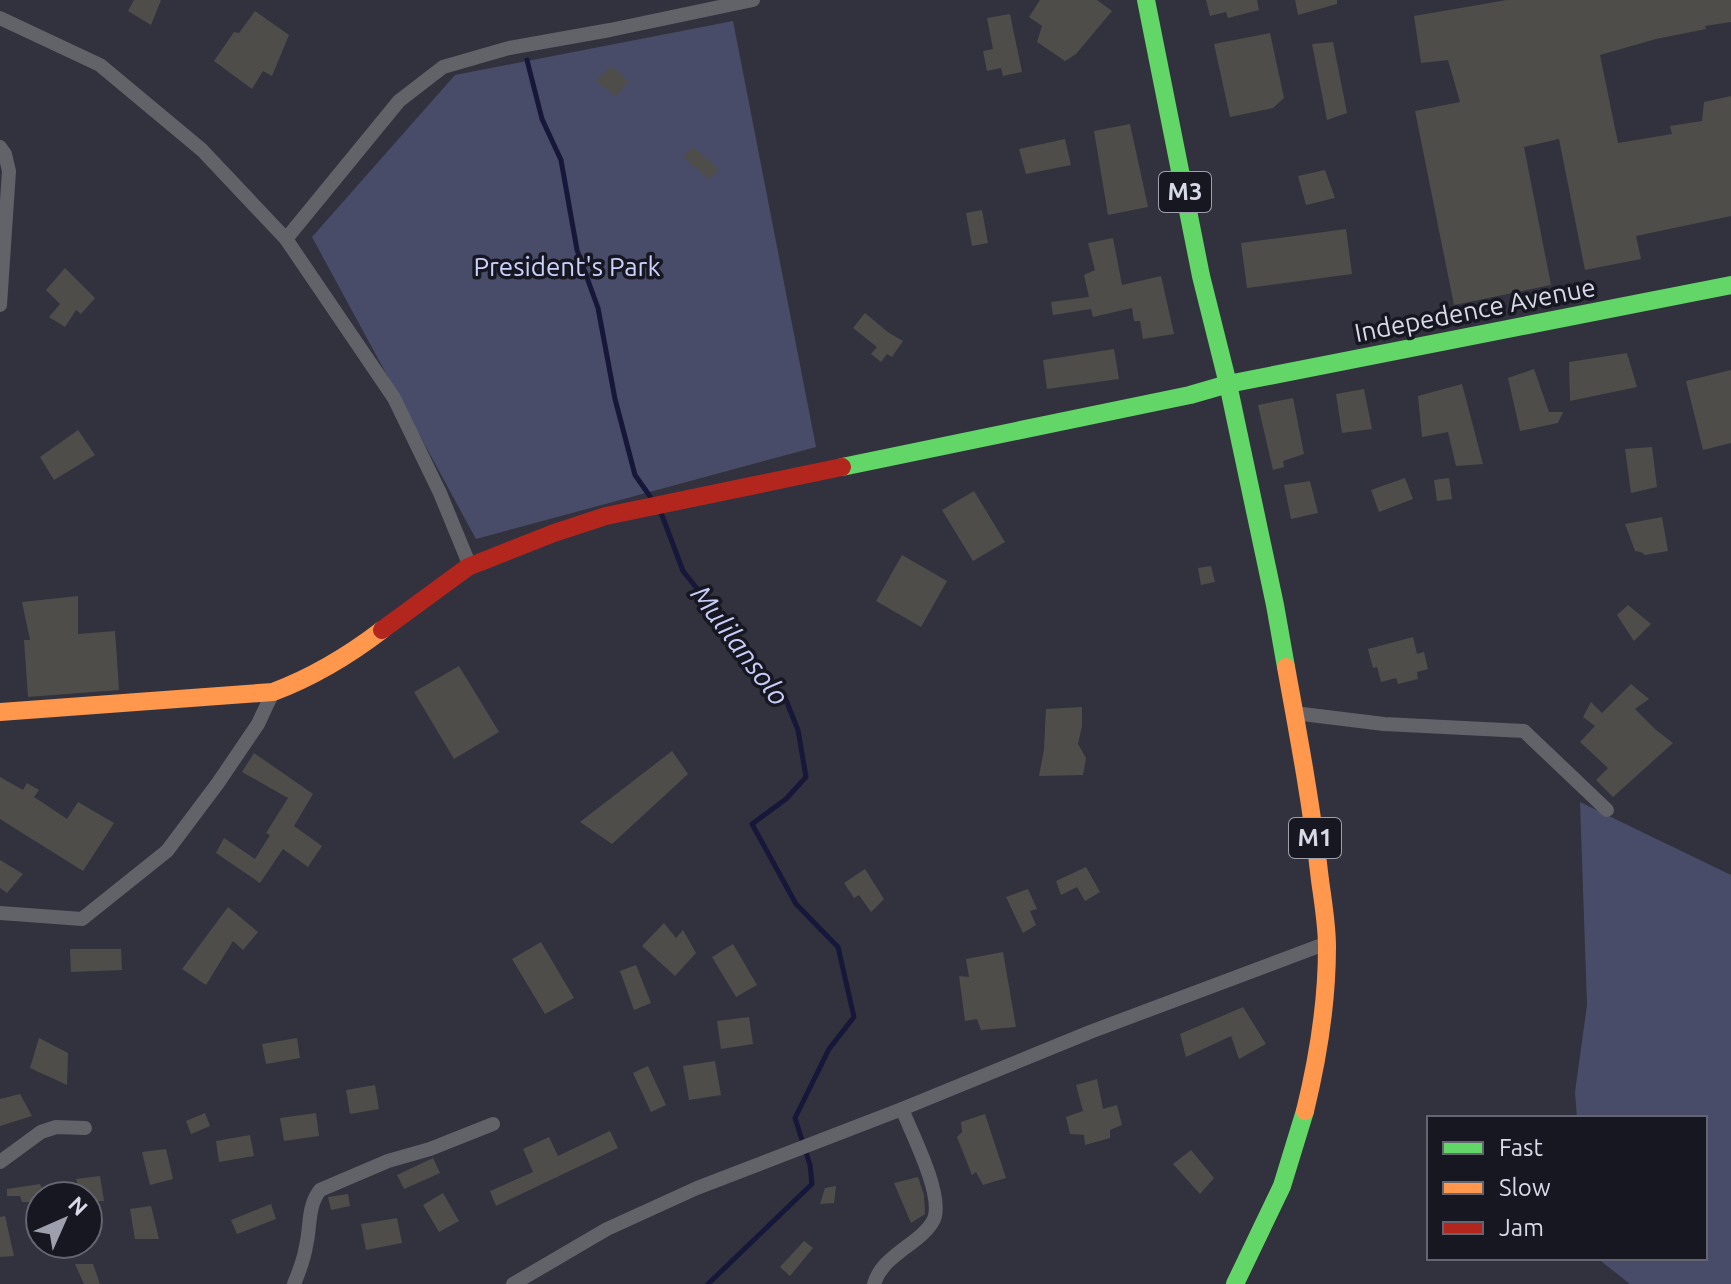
<svg xmlns="http://www.w3.org/2000/svg" width="1731" height="1284" font-family="Ubuntu,sans-serif">
	<style>
		.green { fill: #484c68 }
		.lines { fill: none; stroke-linecap: round; stroke-linejoin: round }
		.stream { stroke: #17173a; stroke-width: 5 }
		.building { fill: #4f4d4a }
		.street { stroke: #626368; stroke-width: 14 }
		.fast { stroke: #63d668; stroke-width: 18 }
		.slow { stroke: #ff974d; stroke-width: 18 }
		.jam { stroke: #b3261e; stroke-width: 18 }
		.labels { text-anchor: middle; stroke-width: 7; stroke-linejoin: round; paint-order: stroke }
		.shield { fill: #161720; stroke: #9ea0ac; stroke-width: 2 }
		.shield-label { font-size: 24px; font-weight: bold; fill: #d8dae8 }
		.park-label { font-size: 26px; fill: #cbd1fd; stroke: #161720 }
		.street-label { font-size: 26px; fill: #d8dae8; stroke: #161720 }
		.water-label { font-size: 28px; font-style: italic; fill: #c7cdf8; stroke: #161720 }
	</style>
	<rect width="100%" height="100%" fill="#31323d"/>
	<g class="green">
		<path d="M733 21 816 447 476 539 312 237 455 75Z"/>
		<path d="M1580 802 1731 875V1284H1630L1597 1258H1705V1118H1577L1575 1092 1587 1005Z"/>
	</g>
	<g class="lines">
		<g class="stream">
			<path d="M527 60 542 119 561 160 577 250 598 308 615 399 635 475 654 502"/>
			<path d="M660 510 683 571 786 700 798 730 806 777 786 799 752 824 796 904 838 947 854 1017 829 1049 795 1118 810 1165 812 1184 708 1284"/>
		</g>
	</g>
	<g class="building">
		<path d="M134 0H161L151 25 128 11Z"/>
		<path d="M1040 0H1097L1112 11 1076 54 1065 61 1037 42 1042 26 1029 17Z"/>
		<path d="M1206 0H1257L1259 10 1228 18 1226 12 1210 16Z"/>
		<path d="M1295 0H1337V4L1298 15Z"/>
		<path d="M1507 0H1731V22L1705 26 1706 29 1656 39 1600 55 1618 143 1672 134 1670 126 1702 121 1704 102 1731 96V216L1636 236 1641 259 1585 270 1559 139 1524 147 1551 285 1454 305 1415 111 1460 102 1448 60 1421 63 1414 16Z"/>
		<path d="M255 11 289 35 272 76 263 71 252 89 214 61 234 32 239 33Z"/>
		<path d="M1010 14 1022 72 1003 76 1001 68 987 71 983 51 993 49 987 18Z"/>
		<path d="M1270 33 1284 98 1273 108 1230 117 1214 44Z"/>
		<path d="M1333 42 1347 113 1327 120 1312 44Z"/>
		<path d="M611 66 629 81 616 96 596 81Z"/>
		<path d="M1130 124 1148 207 1108 215 1094 131Z"/>
		<path d="M1065 139 1071 165 1026 174 1019 149Z"/>
		<path d="M693 147 719 169 709 179 683 157Z"/>
		<path d="M1325 170 1335 198 1306 205 1298 176Z"/>
		<path d="M982 210 988 243 972 246 966 213Z"/>
		<path d="M1346 229 1352 274 1247 288 1241 243Z"/>
		<path d="M1113 238 1122 285 1161 276 1174 334 1143 339 1140 321H1134L1132 308 1093 317 1091 309 1053 315 1051 302 1089 297 1084 275 1095 270 1088 243Z"/>
		<path d="M65 268 95 298 81 314 76 310 65 327 49 317 60 304 46 290Z"/>
		<path d="M865 313 889 333 903 341 892 357 887 354 881 362 871 354 877 347 853 328Z"/>
		<path d="M1114 349 1119 379 1047 389 1043 360Z"/>
		<path d="M1627 353 1637 387 1570 401 1569 362Z"/>
		<path d="M1534 369 1549 412H1563L1558 423 1520 431 1508 378Z"/>
		<path d="M1731 370V443L1703 450 1686 381Z"/>
		<path d="M1462 384 1483 464 1456 466 1448 432 1422 437 1418 396Z"/>
		<path d="M1364 389 1372 429 1342 433 1336 394Z"/>
		<path d="M1293 398 1304 454 1283 461 1284 467 1273 470 1258 405Z"/>
		<path d="M78 430 95 455 54 480 40 457Z"/>
		<path d="M1652 447 1657 487 1631 493 1625 449Z"/>
		<path d="M1405 478 1413 499 1379 512 1371 490Z"/>
		<path d="M1449 478 1452 499 1437 501 1434 480Z"/>
		<path d="M1310 481 1318 513 1291 519 1284 485Z"/>
		<path d="M974 491 1005 542 973 561 942 510Z"/>
		<path d="M1662 517 1668 551 1645 555 1641 552 1635 551 1625 524Z"/>
		<path d="M902 555 947 581 921 627 876 601Z"/>
		<path d="M1211 566 1215 582 1201 585 1198 568Z"/>
		<path d="M78 596V634L115 631 119 690 28 697 24 640H30L22 602Z"/>
		<path d="M1628 605 1651 624 1634 641 1617 615Z"/>
		<path d="M1413 637 1417 654 1424 652 1428 669 1417 672 1418 679 1398 684 1396 678 1381 682 1377 667 1373 668 1368 649Z"/>
		<path d="M459 666 499 732 454 759 414 692Z"/>
		<path d="M1631 684 1649 699 1635 709 1656 730 1673 743 1613 797 1596 780 1608 768 1580 742 1595 726 1583 717 1591 702 1602 713Z"/>
		<path d="M1082 707V726L1078 744 1086 758 1083 775 1039 776 1044 749 1046 709Z"/>
		<path d="M672 751 688 774 612 844 580 822Z"/>
		<path d="M254 753 313 794 294 826 322 846 308 867 283 849 260 883 216 853 224 838 255 859 270 835 266 833 288 798 242 772Z"/>
		<path d="M0 777 23 790 27 783 39 790 34 797 67 819 78 802 114 823 83 871 0 819Z"/>
		<path d="M0 860 23 874 7 893 0 888Z"/>
		<path d="M1086 867 1100 892 1085 901 1077 887 1061 895 1056 881Z"/>
		<path d="M865 869 884 899 871 912 859 895 854 898 844 883Z"/>
		<path d="M1028 889 1037 909 1030 911 1036 925 1023 933 1006 897Z"/>
		<path d="M228 907 258 932 243 950 233 941 206 985 182 969Z"/>
		<path d="M664 923 676 938 683 930 696 953 675 976 642 946Z"/>
		<path d="M541 942 574 998 545 1014 512 959Z"/>
		<path d="M733 944 757 985 736 997 712 957Z"/>
		<path d="M70 949H121L122 970 71 972Z"/>
		<path d="M1003 952 1016 1027 981 1030 977 1019 965 1021 959 976 969 977 966 959Z"/>
		<path d="M636 965 651 1003 634 1010 620 971Z"/>
		<path d="M1243 1007 1266 1044 1239 1059 1231 1036 1186 1057 1180 1034Z"/>
		<path d="M749 1017 753 1044 721 1049 717 1021Z"/>
		<path d="M39 1038 68 1053 67 1085 30 1068Z"/>
		<path d="M297 1038 300 1058 266 1064 262 1044Z"/>
		<path d="M715 1061 721 1095 689 1100 683 1066Z"/>
		<path d="M648 1066 666 1105 651 1112 633 1073Z"/>
		<path d="M1097 1079 1103 1109 1117 1105 1122 1125 1110 1130V1138L1085 1145 1084 1135 1070 1134 1066 1117 1083 1111 1076 1085Z"/>
		<path d="M375 1085 379 1109 350 1114 346 1090Z"/>
		<path d="M20 1094 32 1116 0 1126V1099Z"/>
		<path d="M205 1113 210 1126 191 1134 186 1121Z"/>
		<path d="M316 1113 319 1136 284 1141 280 1118Z"/>
		<path d="M985 1114 1006 1178 983 1185 976 1172 972 1175 957 1137 962 1132 961 1122Z"/>
		<path d="M610 1131 618 1148 496 1206 490 1191 533 1172 523 1149 549 1137 558 1156Z"/>
		<path d="M250 1135 254 1156 219 1162 216 1141Z"/>
		<path d="M166 1149 173 1179 150 1185 142 1152Z"/>
		<path d="M1191 1150 1214 1178 1200 1194 1173 1164Z"/>
		<path d="M433 1158 440 1173 404 1189 397 1175Z"/>
		<path d="M100 1176 104 1201 88 1202V1196H82L76 1179Z"/>
		<path d="M918 1177 924 1195 925 1214 911 1223 894 1183Z"/>
		<path d="M40 1184 45 1196H40V1202H22L20 1196H7V1189Z"/>
		<path d="M836 1186 834 1203 820 1204 825 1188Z"/>
		<path d="M443 1193 459 1221 439 1232 423 1205Z"/>
		<path d="M348 1194 350 1206 331 1210 328 1197Z"/>
		<path d="M271 1204 276 1219 237 1234 231 1220Z"/>
		<path d="M151 1206 159 1239H135L130 1209Z"/>
		<path d="M5 1216 14 1256 0 1257V1217Z"/>
		<path d="M397 1218 402 1243 366 1250 361 1224Z"/>
		<path d="M804 1241 813 1248 790 1276 780 1267Z"/>
		<path d="M75 1264H93L100 1284H84Z"/>
	</g>
	<g class="lines">
		<g class="street">
			<path d="M0 18 100 65 202 150 286 239 394 398 440 493 470 566"/>
			<path d="M0 147 5 154 9 171 0 305"/>
			<path d="M286 239 399 101 443 67 509 48 610 30 753 0"/>
			<path d="M1294 713 1384 724 1524 731 1607 810"/>
			<path d="M0 913 82 919 167 851 218 783 258 724 273 692"/>
			<path d="M0 1162 41 1132 56 1127 85 1128"/>
			<path d="M294 1284C299 1272 304 1260 306 1246 311 1226 307 1207 320 1190L388 1161 430 1149 493 1124"/>
			<path d="M513 1284 607 1229 697 1188 902 1109 1090 1032 1327 943"/>
			<path d="M874 1284C879 1267 892 1258 906 1247 916 1240 932 1228 935 1216 941 1190 912 1134 902 1109"/>
		</g>
		<g class="fast">
			<path d="M1146 0 1201 276 1228 384 1275 605 1286 667"/>
			<path d="M1228 384 1731 285"/>
			<path d="M842 467 1190 395 1228 384"/>
			<path d="M1235 1284 1282 1186 1305 1111"/>
		</g>
		<g class="slow">
			<path d="M1286 667C1299 738 1312 808 1320 880 1323 902 1327 925 1327 947 1327 1002 1318 1058 1305 1111"/>
			<path d="M0 712 273 692C313 677 348 656 382 630"/>
		</g>
		<path class="jam" d="M382 630 468 567 554 533 606 516 842 467"/>
	</g>
	<g class="labels">
		<g class="shield">
			<rect x="1159" y="172" width="52" height="40" rx="6"/>
			<rect x="1289" y="818" width="52" height="40" rx="6"/>
		</g>
		<g class="shield-label">
			<text x="1185" y="200">M3</text>
			<text x="1315" y="846">M1</text>
		</g>
		<g class="park-label">
			<text x="567" y="276">President's Park</text>
		</g>
		<g class="street-label">
			<text transform="translate(1475 310) rotate(-11)" y="9">Indepedence Avenue</text>
		</g>
		<g class="water-label">
			<text transform="translate(740 645) rotate(53)" y="10">Mulilansolo</text>
		</g>
	</g>
	<rect x="1427" y="1116" width="280" height="144" fill="#161720" stroke="#646570" stroke-width="2"/>
	<rect x="1443" y="1142" width="40" height="12" fill="#63d668" stroke="#646570" stroke-width="2"/>
	<text x="1499" y="1156" font-size="24" fill="#d8dae8">Fast</text>
	<rect x="1443" y="1182" width="40" height="12" fill="#ff974d" stroke="#646570" stroke-width="2"/>
	<text x="1499" y="1196" font-size="24" fill="#d8dae8">Slow</text>
	<rect x="1443" y="1222" width="40" height="12" fill="#b3261e" stroke="#646570" stroke-width="2"/>
	<text x="1499" y="1236" font-size="24" fill="#d8dae8">Jam</text>
	<g transform="translate(64 1220) rotate(45)"><circle r="38" fill="#161720" stroke="#646570" stroke-width="2"/>
	<path d="M0-6L14 30L0 20L-14 30Z" fill="#9e9fac"/>
	<text y="-12" font-size="22" font-weight="bold" text-anchor="middle" fill="#d8dae8">N</text>
	</g>
</svg>
